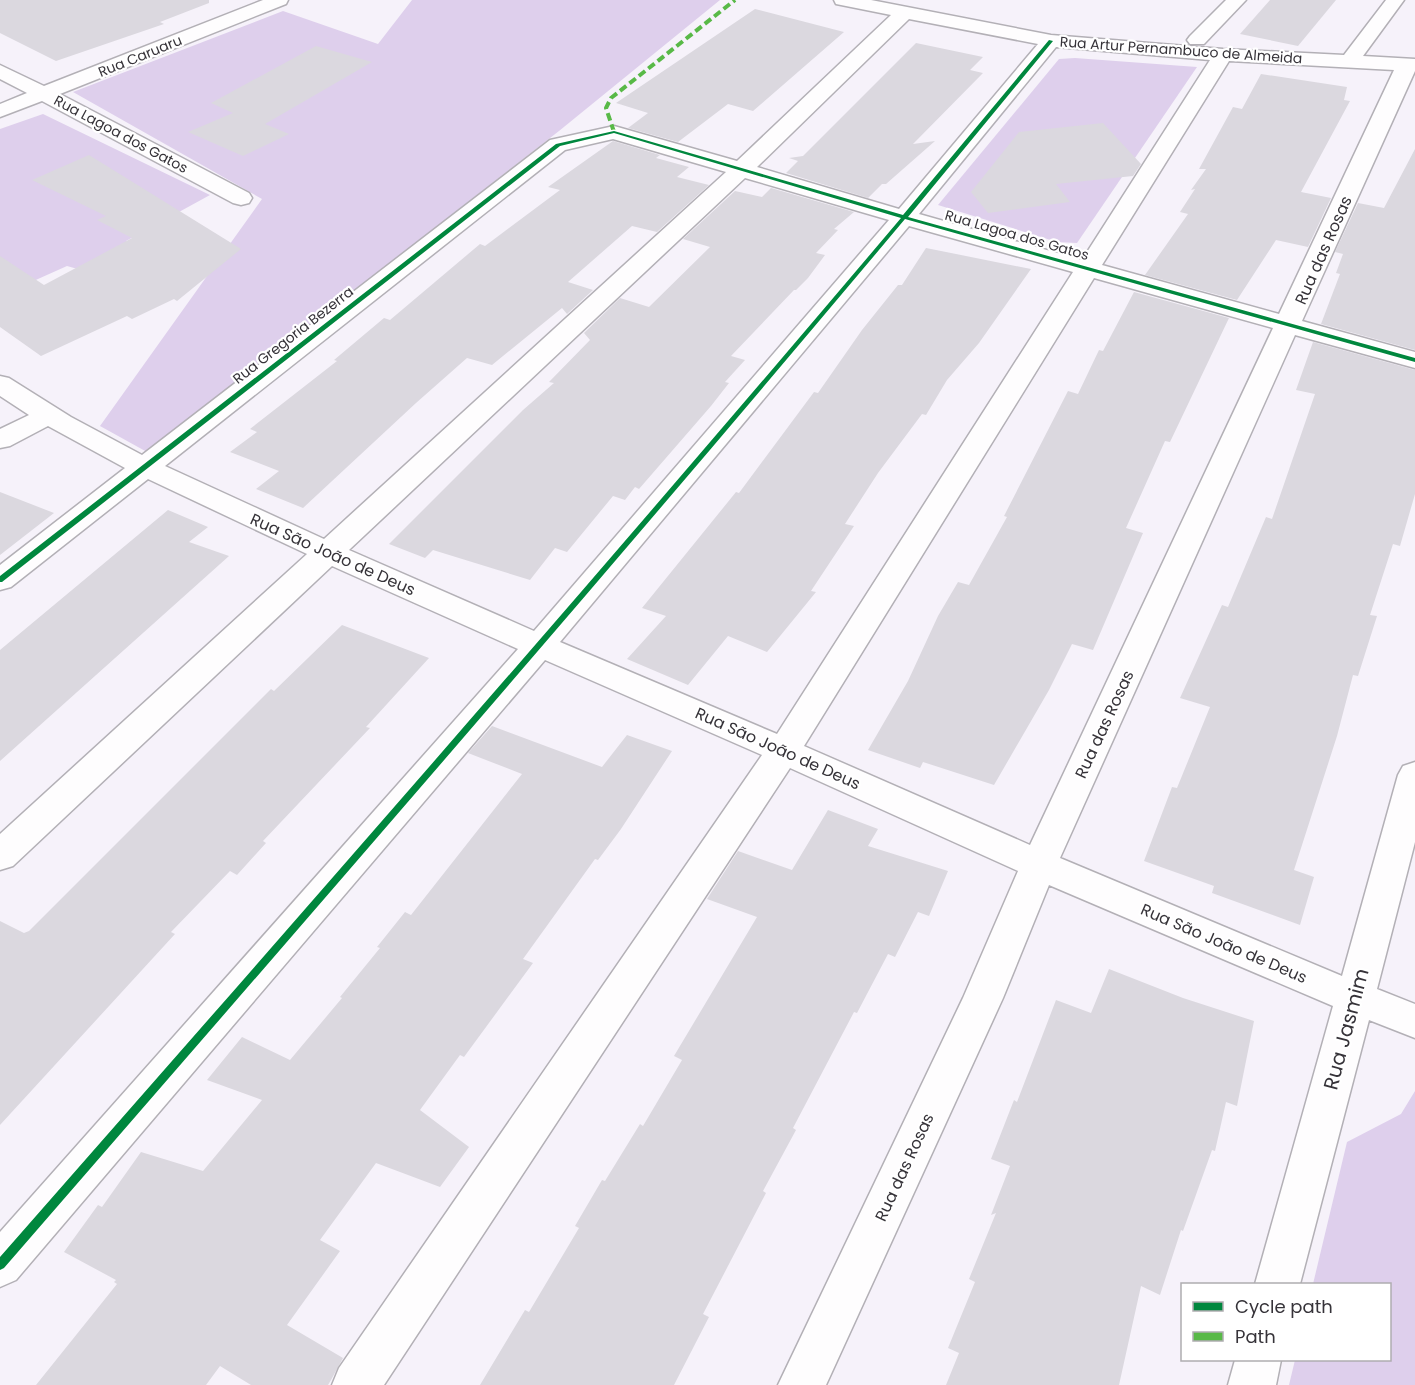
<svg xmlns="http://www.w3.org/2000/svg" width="1415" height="1385" font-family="Poppins,sans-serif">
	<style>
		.green { fill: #decfec }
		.building { fill: #dbd8df }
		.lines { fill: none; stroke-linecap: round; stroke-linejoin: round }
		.minor-casing { stroke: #b3b0b6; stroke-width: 3 }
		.minor { fill: #fefdfe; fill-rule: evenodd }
		.quiet { stroke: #58b947; stroke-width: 4; stroke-dasharray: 8 4; stroke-linecap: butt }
		.cycleway-casing { stroke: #fff; stroke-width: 3 }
		.cycleway { fill: #00873e; fill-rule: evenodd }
		.labels { text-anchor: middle; stroke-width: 4.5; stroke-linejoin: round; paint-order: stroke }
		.far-street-label { font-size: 14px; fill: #363339; stroke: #fff }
		.street-label { font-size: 16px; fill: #363339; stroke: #fff }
		.near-street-label { font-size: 20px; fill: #363339; stroke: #fff }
	</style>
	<rect width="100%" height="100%" fill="#f6f2fa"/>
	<g class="green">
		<path d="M412 0H720L559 131 147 452 100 426 262 199 73 92 283 11 378 44Z"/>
		<path d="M1075 58 1197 67 1077 243 1057 242 938 205 1059 59Z"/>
		<path d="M43 114 210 195 126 241 131 284 67 266 0 296V129Z"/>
		<path d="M1415 1091V1385H1289L1295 1360H1390V1284H1313L1347 1142 1401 1114Z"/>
	</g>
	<g class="building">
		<path d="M0 0H209V3L160 22 164 24 56 61 0 33Z"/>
		<path d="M1270 0H1336L1298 46 1240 34Z"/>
		<path d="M755 9 844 32 753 111 728 104 678 142 628 128 648 113 616 103Z"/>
		<path d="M916 43 983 57 970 70 983 73 913 144 935 141 886 184H882L868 198 786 173 798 161 789 158 803 156Z"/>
		<path d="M316 46 372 62 265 124 289 134 243 156 188 132 233 113 211 103Z"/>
		<path d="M1261 74 1347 87 1344 100 1350 101 1301 192 1331 198 1308 247 1276 240 1237 300 1145 275 1188 214 1180 212 1195 189 1191 190 1206 169H1199L1233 107 1242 109Z"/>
		<path d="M1103 123 1141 164 1133 176 1056 184 1070 202 988 213 971 192 1019 132Z"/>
		<path d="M613 141 660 155 656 158 689 167 677 177 709 185 657 232 632 226 568 282 593 290 567 314 562 308 492 365 467 358 416 403 303 508 256 489 279 471 230 452 257 432 250 429 337 361 334 360 384 318 390 320 480 244 485 246 560 190 548 187Z"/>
		<path d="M1415 149V350L1321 324 1340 274 1336 273 1343 254 1335 252 1358 203 1384 208Z"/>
		<path d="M89 155 241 249 177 301 174 299 132 319 127 316 41 356 0 327V256L44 285 132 238 97 220 106 216 32 180Z"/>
		<path d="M771 188 854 212 834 229 838 230 816 253 825 255 808 278 796 290H794L731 356 745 360 725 382 729 383 711 406 639 489 635 487 625 500 613 496 567 552 555 548 530 580 433 550 425 558 389 544 523 410 554 383 549 382 590 340 584 333 620 298 649 307 710 247 683 239 735 191 762 197Z"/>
		<path d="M926 248 1031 269 979 343 947 380 926 415 922 414 878 473 845 524 854 526 811 591 816 592 767 652 728 636 688 685 627 659 666 616 642 608 736 492 739 493 814 392 818 393 862 330 898 285H902Z"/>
		<path d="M1134 292 1229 318 1170 442 1165 441 1126 528 1143 533 1093 650 1072 644 1049 690 994 785 923 762 920 768 868 750 908 681 938 616 958 582 969 585 1007 517 1004 516 1068 391 1078 394 1099 350 1103 351Z"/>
		<path d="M1313 342 1415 370V494L1400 546 1393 544 1370 615 1377 616 1358 676 1353 675 1337 736 1294 870 1314 877 1300 925 1212 893 1214 886 1144 861 1172 787 1177 788 1210 707 1180 698 1222 605 1228 607 1266 517 1272 519 1315 394 1296 390Z"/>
		<path d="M0 492 54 513 0 555Z"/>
		<path d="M168 510 208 527 189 542 229 556 0 761V650Z"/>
		<path d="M342 625 429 658 366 727 370 728 263 841 266 843 237 875 230 871 171 932 175 934 0 1125V921L24 933 29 931 271 689 274 691Z"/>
		<path d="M492 726 602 767 627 735 672 751 621 829 598 860 595 859 523 959 533 963 464 1057 460 1055 420 1110 469 1147 440 1187 376 1163 320 1240 340 1251 287 1325 343 1358 331 1380 328 1385H251L220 1366 206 1385H36L117 1284 114 1282 116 1280 64 1252 98 1205 102 1207 141 1152 203 1171 262 1100 207 1080 242 1037 290 1060 342 998 340 997 380 948 377 947 405 912 411 915 522 774 468 753Z"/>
		<path d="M828 810 878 829 868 846 948 871 929 916 918 912 895 957 888 954 857 1013 854 1012 793 1128 796 1130 763 1191 766 1193 703 1314 709 1317 674 1385H480L525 1310 529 1312 579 1228 575 1226 602 1180 605 1181 640 1124 643 1126 682 1060 674 1056 757 917 707 899 738 851 792 870Z"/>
		<path d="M1109 969 1183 998 1254 1021 1237 1106 1226 1102 1215 1151 1212 1150 1183 1231 1181 1230 1160 1295 1141 1286 1119 1385H946L959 1353 948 1348 975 1282 969 1279 996 1213 991 1215 1010 1166 991 1159 1014 1100 1017 1102 1056 1000 1091 1013Z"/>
	</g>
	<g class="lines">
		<defs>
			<g id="minor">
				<path d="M263 0H288L286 4 60 94 249 193 252 198 249 203 241 205 233 203 42 101 0 117V104L27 93 0 79V65L44 86Z"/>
				<path d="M834 0H871L1051 35 1223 49 1344 55 1386 0H1404L1363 56 1415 59V71L1302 321 1415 352V368L1295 335 1060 858 1342 976 1398 775 1403 766 1415 762V842L1377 989 1415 1004V1038L1369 1020 1300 1284H1255L1333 1006 1049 885 1003 998 826 1385H778L963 998 1018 871 790 768 384 1385H332L339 1368 762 755 545 660 16 1280 0 1287V1232L518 649 332 566 13 866 0 870V834L307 554 148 479 11 587 0 590V565L125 468 48 426 10 446 0 448V429L29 415 0 396V376L9 378 71 417 142 455 550 140 614 126 737 161 891 15 836 4ZM909 19 1038 44 899 209 757 167ZM1056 47 1210 60 1082 260 919 214ZM1229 61 1394 70 1279 314 1102 265ZM613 139 726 172 324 539 165 466 565 150ZM745 178 889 220 534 631 349 550ZM909 226 1073 272 777 734 560 642ZM1094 278 1273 328 1030 845 804 746Z"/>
				<path d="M1226 0H1246L1204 44H1190L1187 40 1190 36Z"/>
				<path d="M1235 1360H1281L1276 1385H1228Z"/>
			</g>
		</defs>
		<use href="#minor" class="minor-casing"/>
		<use href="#minor" class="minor"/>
		<path class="quiet" d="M614 132 606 108 611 98 735 0"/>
		<defs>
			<path id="cycleway" d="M1049 40 1053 41 908 217 1415 358V362L905 219C609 572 306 920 4 1268L0 1270V1257C302 913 605 568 901 218L614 133 560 146 2 582H0V576L556 144 614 131 903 215Z"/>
		</defs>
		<use href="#cycleway" class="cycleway-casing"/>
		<use href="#cycleway" class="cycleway"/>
	</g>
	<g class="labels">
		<g class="far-street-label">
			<text transform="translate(1181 50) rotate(4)" y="5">Rua Artur Pernambuco de Almeida</text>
			<text transform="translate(140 56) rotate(-22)" y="5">Rua Caruaru</text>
			<text transform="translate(121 134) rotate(28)" y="5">Rua Lagoa dos Gatos</text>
			<text transform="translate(1017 235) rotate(16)" y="5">Rua Lagoa dos Gatos</text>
			<text transform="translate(293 335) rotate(-38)" y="5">Rua Gregoria Bezerra</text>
		</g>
		<g class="street-label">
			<text transform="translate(1323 250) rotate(-66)" y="6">Rua das Rosas</text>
			<text transform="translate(333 554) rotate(24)" y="6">Rua São João de Deus</text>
			<text transform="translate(1104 724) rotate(-65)" y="6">Rua das Rosas</text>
			<text transform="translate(778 748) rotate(24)" y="6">Rua São João de Deus</text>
			<text transform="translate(1224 943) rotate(23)" y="6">Rua São João de Deus</text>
			<text transform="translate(904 1167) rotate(-65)" y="6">Rua das Rosas</text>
		</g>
		<g class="near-street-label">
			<text transform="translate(1346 1029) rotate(-75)" y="7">Rua Jasmim</text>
		</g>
	</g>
	<rect x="1181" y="1283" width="210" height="78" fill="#ffffff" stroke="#afadb0" stroke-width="1.5"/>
	<rect x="1193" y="1302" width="30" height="9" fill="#00873e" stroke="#afadb0" stroke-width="1.5"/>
	<text x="1235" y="1313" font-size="18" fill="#363339">Cycle path</text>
	<rect x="1193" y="1332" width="30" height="9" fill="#58b947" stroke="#afadb0" stroke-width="1.5"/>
	<text x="1235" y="1343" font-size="18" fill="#363339">Path</text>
</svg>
